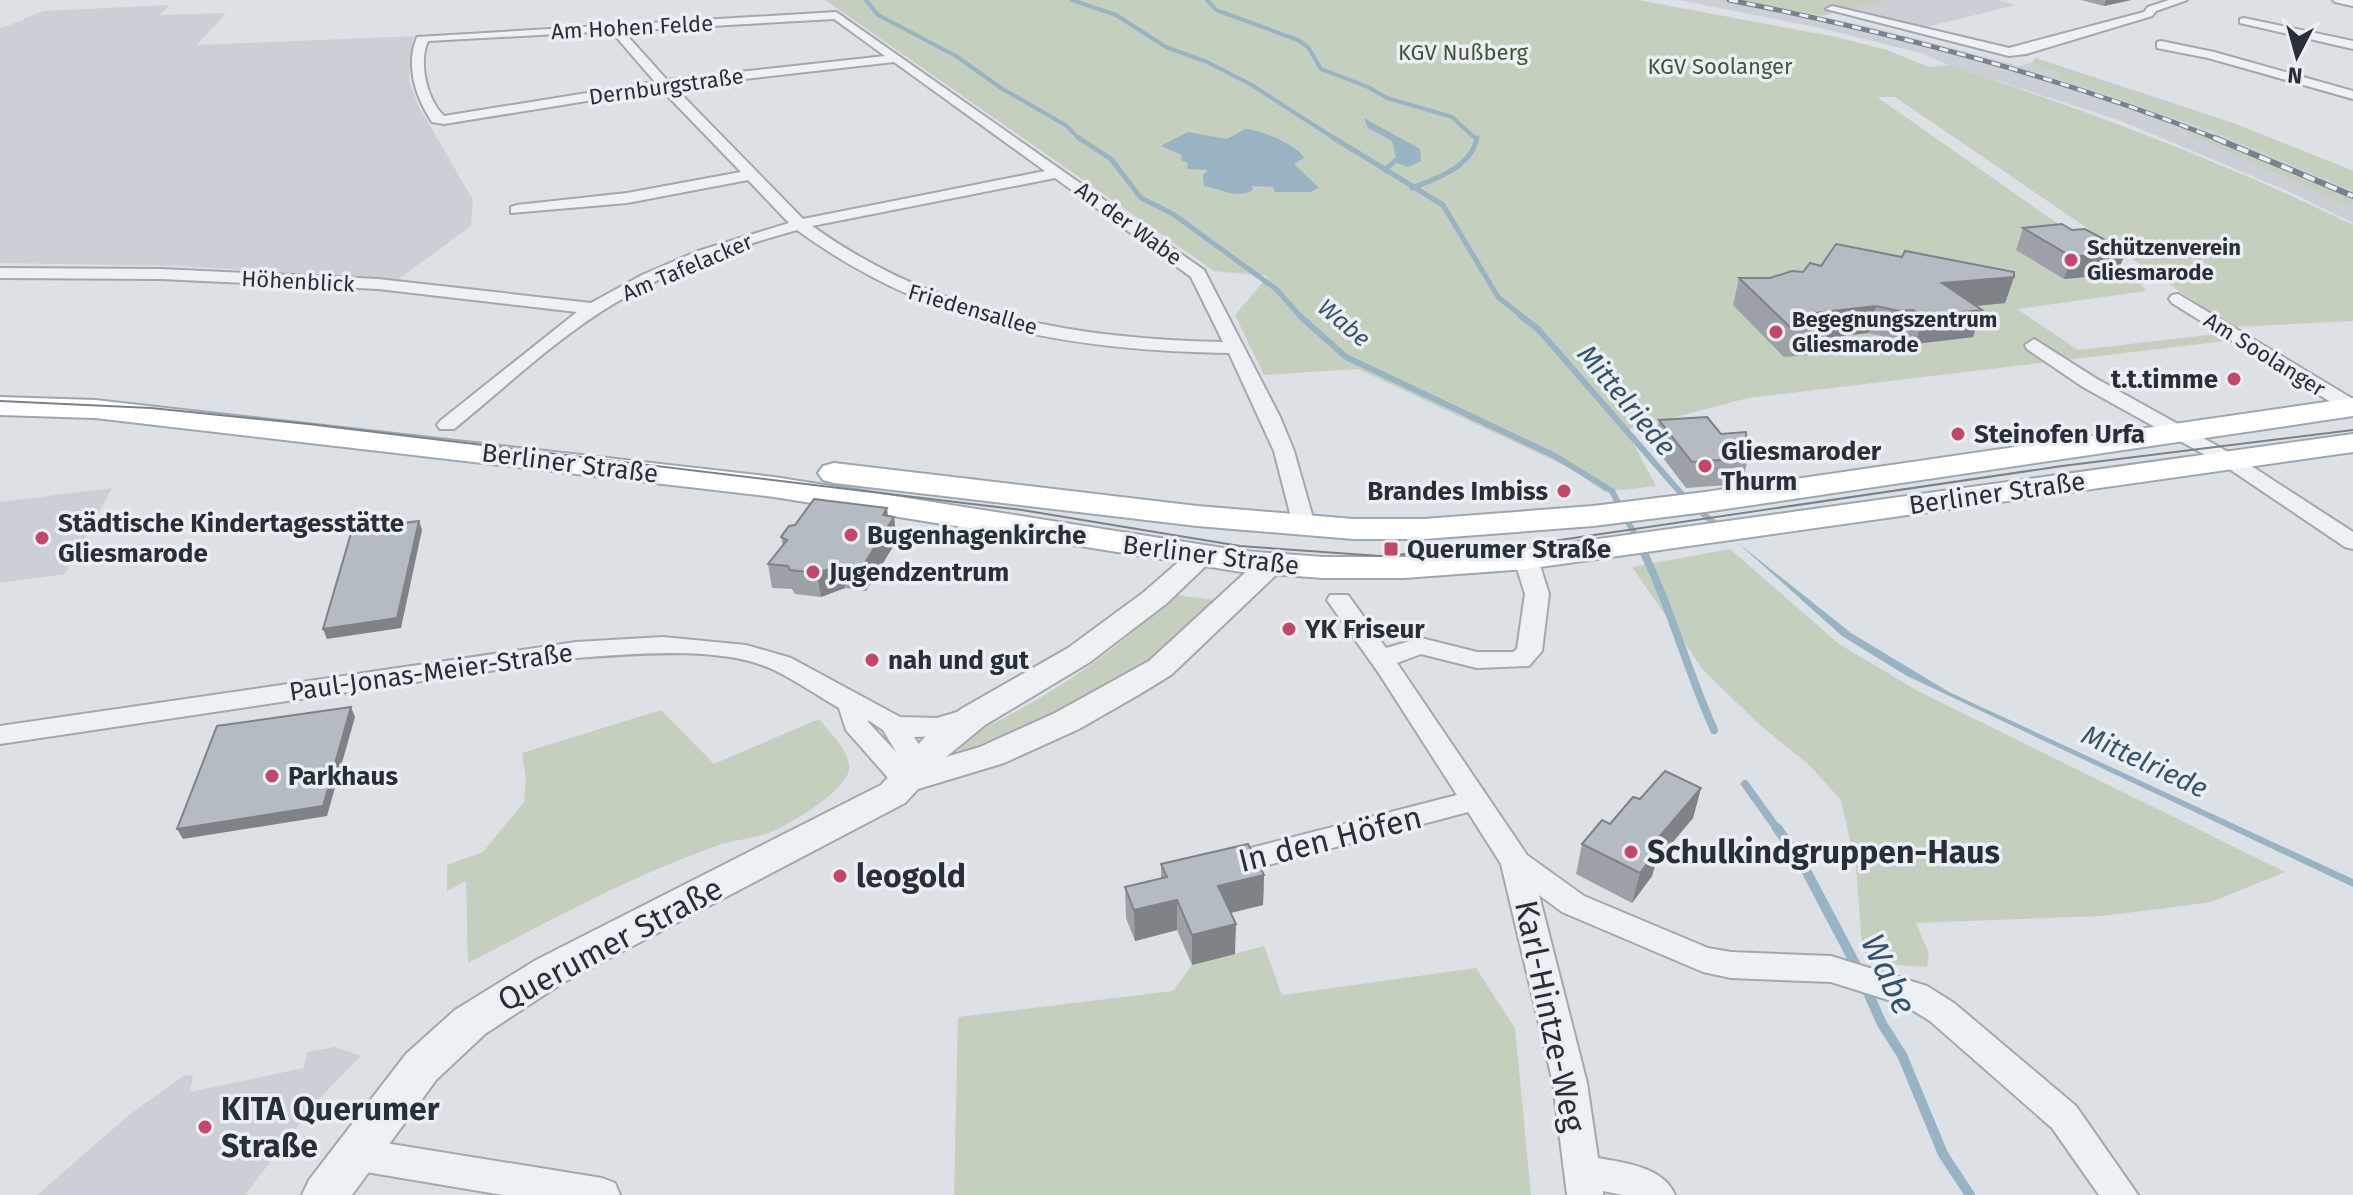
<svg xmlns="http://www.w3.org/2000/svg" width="2353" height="1195" font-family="'Fira Sans',sans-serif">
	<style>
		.built { fill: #cad0d6 }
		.green { fill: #c4cfbe }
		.water { fill: #98b3c4 }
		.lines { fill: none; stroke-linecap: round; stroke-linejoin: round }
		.stream-far4 { stroke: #98b3c4; stroke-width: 4 }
		.stream-far3 { stroke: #98b3c4; stroke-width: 5 }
		.stream-far2 { stroke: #98b3c4; stroke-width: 6 }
		.stream-far1 { stroke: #98b3c4; stroke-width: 8 }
		.stream { stroke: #98b3c4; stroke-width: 10 }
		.minor-casing { stroke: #a2a8ae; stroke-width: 4 }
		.tertiary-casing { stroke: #a2a8ae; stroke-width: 4 }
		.primary-casing { stroke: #9ca7b0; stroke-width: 4 }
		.minor { fill: #eef1f4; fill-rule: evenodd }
		.tertiary { fill: #eef1f4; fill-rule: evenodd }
		.primary { fill: #fff; fill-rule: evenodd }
		.tram { stroke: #76828e; stroke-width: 2 }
		.rail-far1-casing { stroke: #76828e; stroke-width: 5 }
		.rail-casing { stroke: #76828e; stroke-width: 6 }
		.rail-far1 { stroke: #ebeff3; stroke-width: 3; stroke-dasharray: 9; stroke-linecap: butt }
		.rail { stroke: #ebeff3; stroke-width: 4; stroke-dasharray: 12; stroke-linecap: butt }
		.wall { fill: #9ba1a7 }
		.shaded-wall { fill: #7e8388 }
		.building { fill: #b4bbc2; stroke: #7e8388; stroke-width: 2 }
		.poi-dot { fill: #c54669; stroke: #ebeff3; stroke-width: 3 }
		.labels { text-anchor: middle; stroke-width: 7; stroke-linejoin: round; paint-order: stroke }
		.far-street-label { font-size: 22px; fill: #27303a; stroke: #ebeff3 }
		.far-park-label { font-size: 22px; fill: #3f5535; stroke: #ebeff3 }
		.far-poi-label { font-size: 22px; font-weight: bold; fill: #27303a; stroke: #ebeff3; text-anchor: start }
		.far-water-label { font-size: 24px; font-style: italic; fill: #34546c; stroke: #ebeff3 }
		.poi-label { font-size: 26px; font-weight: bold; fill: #27303a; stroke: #ebeff3; text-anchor: start }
		.street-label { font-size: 26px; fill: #27303a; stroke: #ebeff3 }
		.water-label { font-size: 28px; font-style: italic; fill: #34546c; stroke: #ebeff3 }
		.near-street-label { font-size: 32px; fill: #27303a; stroke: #ebeff3 }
		.near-poi-label { font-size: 32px; font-weight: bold; fill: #27303a; stroke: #ebeff3; text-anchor: start }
		.near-water-label { font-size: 34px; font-style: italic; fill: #34546c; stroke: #ebeff3 }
	</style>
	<rect width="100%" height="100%" fill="#dce1e5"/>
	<g class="built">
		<path d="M1678 0H1738L1756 3 1876 28 2019 66 2031 63 2066 74 2056 77 2215 132 2353 191V223L2288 191 2121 121 1948 65 1921 53 1820 28Z"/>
		<path d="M1888 0H1997L2016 5 1918 29 1847 9Z"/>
		<path d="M170 5 159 15 226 13 197 45 413 36 409 80 418 105 473 200 471 226 397 280 180 266 0 263V29L43 11Z"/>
		<path d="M112 488 65 574 0 583V502Z"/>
		<path d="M335 1047 361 1056 319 1099 245 1195H37L129 1115 185 1075 193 1076 190 1092 304 1068 307 1052Z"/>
	</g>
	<g class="green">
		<path d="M825 0H1638L1836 37 1887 50 1929 67 1948 65C2086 110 2222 161 2353 225V321L2232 327 1895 97H1877L2138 280 2146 291 2017 309 2078 350 2216 334 2234 340 1748 398 1626 430 1656 486 1604 492 1572 469 1358 369 1264 375 1235 315 1268 276 1214 271Z"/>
		<path d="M1738 0H1888L1821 16Z"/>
		<path d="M2036 58 2233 123 2339 165 2353 171V191L2215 132 2054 77 2064 74 2031 63Z"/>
		<path d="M2180 130C2204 132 2338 188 2353 202L2343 203Z"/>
		<path d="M1730 549 1839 644 1918 691 2285 872 2211 902 2175 907 2101 916 1916 923 1929 954 1927 967 1869 963 1862 946 1856 867 1841 800 1808 764 1761 726 1704 671 1632 567Z"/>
		<path d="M1176 595 1215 600C1193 619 1173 640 1150 658 1122 680 989 760 957 750L955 746 964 737C1051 698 1105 658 1176 595Z"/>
		<path d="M661 710 714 764 819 719C829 732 851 751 849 770 845 792 789 825 769 833 752 839 733 840 716 846 630 876 548 922 468 963L466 881 447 891V865L483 852 524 802 526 779 522 753Z"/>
		<path d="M1264 946 1282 995 1476 968 1515 1028 1531 1195H954L958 1017 1173 991 1192 965Z"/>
	</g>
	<g class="water">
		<path d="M1364 118 1420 149 1421 161 1408 167 1397 163 1392 141 1368 128Z"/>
		<path d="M1245 129C1260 129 1299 146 1304 158L1294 164 1319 188 1310 192H1275L1273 187 1252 186 1253 190C1235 200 1223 189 1204 186L1203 175 1208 170 1187 169 1188 163 1181 160 1182 155 1161 146 1188 132 1227 139Z"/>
		<path d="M1738 543 1851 633 1949 692 2353 879V887L1907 676 1842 636Z"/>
	</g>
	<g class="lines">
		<g class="stream-far4">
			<path d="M866 0 878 15 956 56 1001 88 1067 126 1080 140"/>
			<path d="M1072 0 1116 15 1166 47 1207 62 1250 84 1337 140"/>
			<path d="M1207 0 1216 10 1298 40 1308 47 1321 69 1368 87 1387 98 1452 117 1477 140"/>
		</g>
		<g class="stream-far3">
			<path d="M1079 138 1111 159 1141 198 1173 214 1276 289 1302 318"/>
			<path d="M1334 138 1443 205 1498 297 1524 318"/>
			<path d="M1385 170 1395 161"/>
			<path d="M1412 188C1438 178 1471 167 1477 138"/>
		</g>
		<g class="stream-far2">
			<path d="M1300 316 1346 357 1555 456 1612 491 1639 543"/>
			<path d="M1521 316 1538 329 1686 499"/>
			<path d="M1695 507 1719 527"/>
		</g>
		<g class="stream-far1">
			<path d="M1638 541C1669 601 1686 668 1714 730"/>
			<path d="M1745 784 1778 830"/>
		</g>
		<g class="stream">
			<path d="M1777 828 1802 863 1858 969"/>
			<path d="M1866 988 1882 1024 1902 1055 1943 1154 1970 1195"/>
		</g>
		<defs>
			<g id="minor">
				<path d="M2169 0H2187L2156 11 2152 16 2026 54 2009 56 1826 9 1832 6 2009 48 2144 12 2148 7Z"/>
				<path d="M2333 0H2353V6L2335 2Z"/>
				<path d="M836 12 1204 270 1280 417 1294 451 1315 525 1312 530 1304 532 1293 525 1274 451 1229 353C1067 350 930 327 797 230 728 249 659 274 599 313 547 347 502 390 454 429H440L437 425 440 421 577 312 378 289 161 279 0 278V268L161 269 378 279 591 303 642 275 698 251 789 223 748 180 627 203 511 213V207L517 205 627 193 741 172 661 89 444 124 432 122C416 97 405 67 417 37ZM834 19 885 56 667 80 623 31ZM611 31 655 82 444 116C427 100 418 62 428 41ZM894 62 1045 171 803 219 674 87ZM1055 178 1191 277 1223 342C1073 339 937 315 812 226Z"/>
				<path d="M2244 18 2353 41V49L2240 23V19Z"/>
				<path d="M2161 41 2214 52 2353 91V99L2208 58 2157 48V42Z"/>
				<path d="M2178 294 2353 399V413L2345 411 2172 303 2169 299 2172 295Z"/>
				<path d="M2034 339 2097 379 2239 458 2353 532V549L2345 547 2225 466 2083 387 2027 349 2025 345Z"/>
				<path d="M1526 552 1534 554 1538 559 1549 594 1542 651 1529 666 1477 668 1421 654 1397 663 1527 855 1584 896 1708 948 1731 952 1831 956 1927 986 1954 1003 2076 1106 2138 1195H2099L2052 1128 1930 1021 1904 1005 1831 982 1731 978 1703 972 1562 912 1539 895 1587 1083 1598 1158C1626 1163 1663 1167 1675 1195H1623L1603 1191V1195H1567L1553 1083 1501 864 1468 812 1223 877 1212 874 1208 866 1212 858 1457 795 1378 672 1327 600 1330 595H1348L1386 648 1421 638 1477 652H1513L1517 649 1525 594 1514 559 1518 554Z"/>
				<path d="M663 637 746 645 791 658 900 717 937 718 971 708 980 711 984 717 980 723 938 736 914 737 924 752 920 780 916 787 906 790 896 787 846 730 839 708C818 696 797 681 774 670 722 645 633 654 576 658L0 744V726L576 642ZM868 720 883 730 896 752 868 722Z"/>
				<path d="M354 1138 602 1178 615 1183 620 1195H503L354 1170 341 1165 336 1154 341 1143Z"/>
			</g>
			<path id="tertiary" d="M1201 548 1211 551 1215 557 1166 604 1090 662 985 725 946 757 980 747 1055 713 1149 661 1259 560 1269 557 1279 560 1284 566 1279 572 1171 675 1140 694 1079 729 1004 763 918 789 905 803 564 982 485 1034 436 1080 352 1195H302L309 1180 406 1054 455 1010 536 960 881 785 925 737 961 709 1068 648 1144 592 1191 551Z"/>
			<g id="primary">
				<path d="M0 397 95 400 774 477 1242 551 1323 557H1404L1526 549 2353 434V452L1526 569 1404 578H1323L1242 572 774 497 95 418 0 415Z"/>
				<path d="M2353 398V416L1705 512 1593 526 1424 539H1353L1197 526 834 483 823 480 818 473 823 466 834 463 1197 506 1353 519H1424L1593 506 1705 492Z"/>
			</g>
		</defs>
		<use href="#minor" class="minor-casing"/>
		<use href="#tertiary" class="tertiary-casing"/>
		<use href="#primary" class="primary-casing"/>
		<use href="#minor" class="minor"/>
		<use href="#tertiary" class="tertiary"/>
		<use href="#primary" class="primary"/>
		<path class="tram" d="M0 401 151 408 308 424 1022 510 1240 546 1380 556 1533 544 2062 466 2353 430"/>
		<defs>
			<path id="rail-far1" d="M1729 0C1896 33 2061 77 2220 140"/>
			<path id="rail" d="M2215 138 2353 196"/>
		</defs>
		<use href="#rail-far1" class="rail-far1-casing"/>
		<use href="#rail" class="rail-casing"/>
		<use href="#rail-far1" class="rail-far1"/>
		<use href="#rail" class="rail"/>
	</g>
	<g class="wall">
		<path d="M2081 0H2131L2104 6Z"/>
		<path d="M2023 228 2117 274 2064 279 2016 250Z"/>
		<path d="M1902 257 2014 277 2005 303 1976 306 1982 310 1973 337 1915 344 1905 337 1891 338 1868 333 1826 338 1822 354 1784 357 1733 305 1739 278H1770L1803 272 1821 266Z"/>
		<path d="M1659 420 1721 434 1748 458 1742 484 1686 488 1654 446Z"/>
		<path d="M888 516 897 540 866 591 845 588 821 597 795 594 792 589 772 588 768 564 783 546 781 537Z"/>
		<path d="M1701 788 1693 818 1656 862 1652 876 1632 903 1576 874 1582 844 1610 824 1640 799Z"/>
		<path d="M1161 864 1264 875 1263 905 1231 913 1235 954 1192 965 1177 930 1135 941 1126 918 1125 887 1161 879Z"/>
	</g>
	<g class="shaded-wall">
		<path d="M2106 0H2131L2104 6Z"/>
		<path d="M2126 251 2117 274 2064 279 2072 257Z"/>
		<path d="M2014 277 2005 303 1934 310 1942 283Z"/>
		<path d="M1876 306 1868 333 1826 338 1829 326 1814 313Z"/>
		<path d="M1982 310 1973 337 1915 344 1924 316Z"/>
		<path d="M887 508 889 524 894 517 897 540 866 591 862 567 883 515Z"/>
		<path d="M419 521 422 530 401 628 327 639 323 629Z"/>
		<path d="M841 565 845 588 821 597 817 573Z"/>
		<path d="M351 707 355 717 327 816 183 839 177 829Z"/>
		<path d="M1701 788 1693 818 1656 862 1652 876 1632 903 1640 873 1654 843Z"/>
		<path d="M1264 875 1263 905 1217 916 1218 886Z"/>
		<path d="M1177 900V930L1135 941 1134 910Z"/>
		<path d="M1236 924 1235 954 1192 965V935Z"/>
	</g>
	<g class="building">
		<path d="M2062 224 2072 230 2085 229 2126 251 2072 257 2023 228Z"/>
		<path d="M1836 244 1902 257 1905 251 2014 272V277L1942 283 1982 310 1924 316 1913 310 1899 311 1876 306 1814 313 1829 326 1792 329 1739 278H1770L1792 271 1803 272 1810 263 1821 266Z"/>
		<path d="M1707 417 1721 434 1746 432 1748 458 1692 462 1659 420Z"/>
		<path d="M814 499 887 508 883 515 894 517 862 567 841 565 817 573 790 570 788 566 768 564 787 540 781 537 789 526 795 525Z"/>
		<path d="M419 521 397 618 323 629 352 530Z"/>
		<path d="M351 707 323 806 177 829 217 726Z"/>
		<path d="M1665 771 1701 788 1654 843 1660 846 1640 873 1582 844 1602 820 1610 824 1633 797 1640 799Z"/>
		<path d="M1248 844 1264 875 1218 886 1236 924 1192 935 1177 900 1134 910 1125 887 1167 877 1161 864Z"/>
	</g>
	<g class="poi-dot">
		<circle cx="2071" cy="260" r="8"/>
		<circle cx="1776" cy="332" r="8"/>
		<circle cx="2234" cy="379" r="8"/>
		<circle cx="1958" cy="434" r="8"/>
		<circle cx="1705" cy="466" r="8"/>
		<circle cx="1564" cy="491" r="8"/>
		<circle cx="851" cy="535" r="8"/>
		<circle cx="42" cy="538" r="8"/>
		<rect x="1383" y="541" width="16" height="16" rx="4"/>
		<circle cx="813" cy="572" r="8"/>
		<circle cx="1289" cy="629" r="8"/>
		<circle cx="872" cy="660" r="8"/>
		<circle cx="272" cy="776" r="8"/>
		<circle cx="1631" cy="852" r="8"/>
		<circle cx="840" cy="876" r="8"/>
		<circle cx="205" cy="1127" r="8"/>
	</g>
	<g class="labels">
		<g class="far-street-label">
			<text transform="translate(632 27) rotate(-3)" y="8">Am Hohen Felde</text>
			<text transform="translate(666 86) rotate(-8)" y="8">Dernburgstraße</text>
			<text transform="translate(1129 223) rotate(36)" y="8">An der Wabe</text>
			<text transform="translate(687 267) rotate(-23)" y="8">Am Tafelacker</text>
			<text transform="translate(298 281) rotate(3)" y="8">Höhenblick</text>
			<text transform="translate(973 309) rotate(16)" y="8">Friedensallee</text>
			<text transform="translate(2265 354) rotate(32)" y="8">Am Soolanger</text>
		</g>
		<g class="far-park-label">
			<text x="1463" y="60">KGV Nußberg</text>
			<text x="1720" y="74">KGV Soolanger</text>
		</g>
		<g class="far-poi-label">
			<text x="2087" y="255">Schützenverein<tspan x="2087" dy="25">Gliesmarode</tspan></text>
			<text x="1792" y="327">Begegnungszentrum<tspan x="1792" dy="25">Gliesmarode</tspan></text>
		</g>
		<g class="far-water-label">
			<text transform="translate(1344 323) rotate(40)" y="8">Wabe</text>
		</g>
		<g class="poi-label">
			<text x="2218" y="388" text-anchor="end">t.t.timme</text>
			<text x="1974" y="443">Steinofen Urfa</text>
			<text x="1721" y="460">Gliesmaroder<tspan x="1721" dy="30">Thurm</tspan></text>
			<text x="1548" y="500" text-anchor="end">Brandes Imbiss</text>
			<text x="58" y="532">Städtische Kindertagesstätte<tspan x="58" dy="30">Gliesmarode</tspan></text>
			<text x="867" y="544">Bugenhagenkirche</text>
			<text x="1407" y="558">Querumer Straße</text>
			<text x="829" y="581">Jugendzentrum</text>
			<text x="1305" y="638">YK Friseur</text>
			<text x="888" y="669">nah und gut</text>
			<text x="288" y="785">Parkhaus</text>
		</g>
		<g class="street-label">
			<text transform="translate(570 463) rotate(7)" y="9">Berliner Straße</text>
			<text transform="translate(1997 493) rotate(-8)" y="9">Berliner Straße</text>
			<text transform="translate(1211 555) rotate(7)" y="9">Berliner Straße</text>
			<text transform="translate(431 672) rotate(-8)" y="9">Paul-Jonas-Meier-Straße</text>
		</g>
		<g class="water-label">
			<text transform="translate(1627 400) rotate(50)" y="10">Mittelriede</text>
			<text transform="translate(2145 761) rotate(25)" y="10">Mittelriede</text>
		</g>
		<g class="near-street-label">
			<text transform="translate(1330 839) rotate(-14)" y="11">In den Höfen</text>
			<text transform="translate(610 944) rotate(-28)" y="11">Querumer Straße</text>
			<text transform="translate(1550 1016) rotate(78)" y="11">Karl-Hintze-Weg</text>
		</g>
		<g class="near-poi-label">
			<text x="1647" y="863">Schulkindgruppen-Haus</text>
			<text x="856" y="887">leogold</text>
			<text x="221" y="1120">KITA Querumer<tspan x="221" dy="37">Straße</tspan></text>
		</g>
		<g class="near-water-label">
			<text transform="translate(1889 974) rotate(65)" y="12">Wabe</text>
		</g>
	</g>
	<g transform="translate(2297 56) rotate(186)" stroke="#ebeff3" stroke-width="6" paint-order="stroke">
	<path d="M0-6L14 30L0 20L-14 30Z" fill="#27303a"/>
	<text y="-12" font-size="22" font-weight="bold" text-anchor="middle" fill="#27303a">N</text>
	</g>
</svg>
